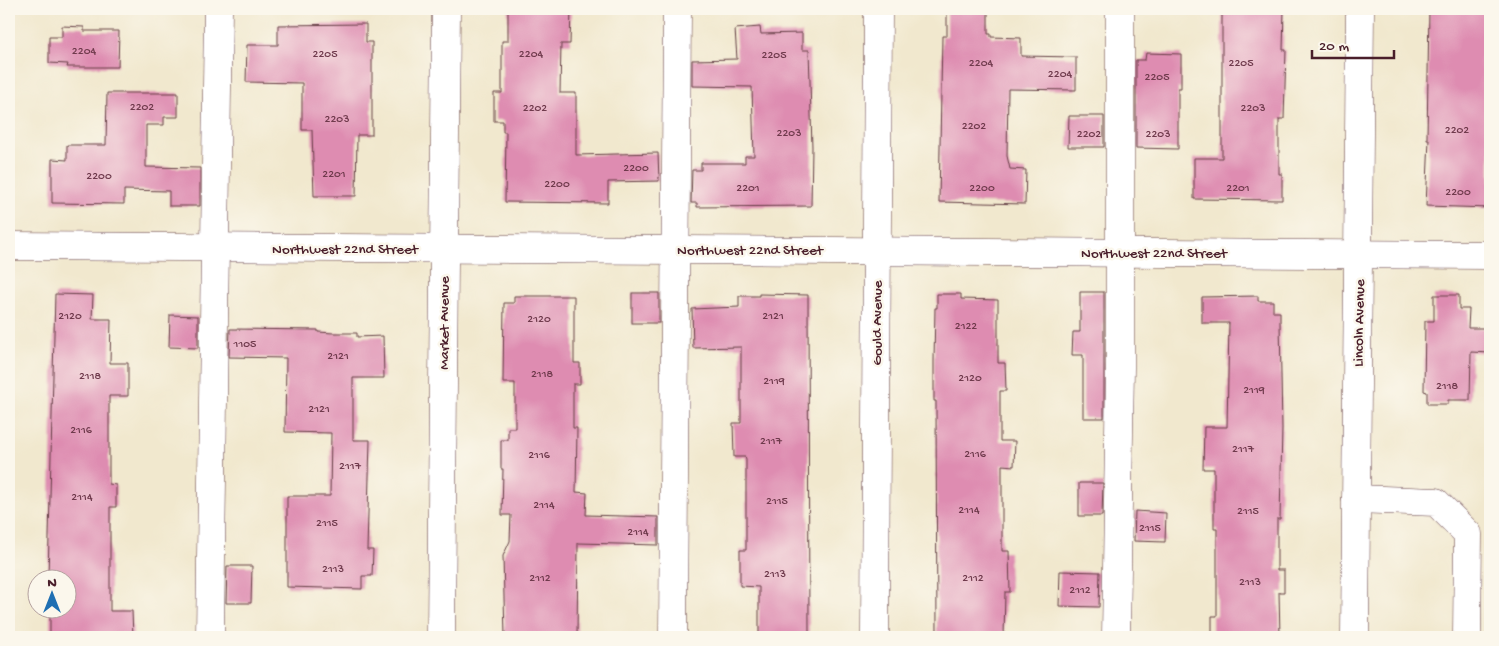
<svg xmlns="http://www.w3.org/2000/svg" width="1499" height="646" font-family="'Gochi Hand',sans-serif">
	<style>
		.building { fill: #de8cb1 }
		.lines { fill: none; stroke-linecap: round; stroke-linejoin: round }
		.minor-casing { stroke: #633d43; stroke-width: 29 }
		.minor { stroke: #fff; stroke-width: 28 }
		.labels { text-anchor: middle; stroke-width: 5; stroke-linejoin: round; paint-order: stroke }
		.number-label { font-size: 12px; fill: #6f3a4c }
		.street-label { font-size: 15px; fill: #4a1f2b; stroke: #fbf7ec }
	</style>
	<rect width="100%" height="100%" fill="#fbf7ec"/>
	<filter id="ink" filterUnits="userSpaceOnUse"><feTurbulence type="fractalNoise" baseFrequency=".02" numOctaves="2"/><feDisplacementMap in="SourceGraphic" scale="10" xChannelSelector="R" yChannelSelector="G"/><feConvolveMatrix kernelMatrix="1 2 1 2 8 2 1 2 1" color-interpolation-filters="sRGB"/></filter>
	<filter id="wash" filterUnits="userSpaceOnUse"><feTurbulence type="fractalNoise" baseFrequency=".0096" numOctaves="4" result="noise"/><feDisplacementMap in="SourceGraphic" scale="20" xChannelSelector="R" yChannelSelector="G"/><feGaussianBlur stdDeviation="1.12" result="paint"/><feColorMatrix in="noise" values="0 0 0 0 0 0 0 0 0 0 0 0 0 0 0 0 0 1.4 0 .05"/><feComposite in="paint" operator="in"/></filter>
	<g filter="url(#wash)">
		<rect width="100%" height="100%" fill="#f1e8ce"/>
		<g id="blocks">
			<g class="building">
				<path d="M508 9H571L570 44H561L560 93H576V155L658 153 659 181 608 182V203L505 202 506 132H503V121H494V93H502V41H508Z"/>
				<path d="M947 9H988V34H991V37L1021 38V56L1076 57V90L1008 89 1007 156 1010 169 1026 170 1025 204 939 202 942 36H947Z"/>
				<path d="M1222 9H1284L1283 50H1286L1284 119H1279V174H1282V200L1194 199V158H1222Z"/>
				<path d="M1429 9H1490V208L1426 206 1429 139H1427Z"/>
				<path d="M366 24V42H372V135H357L356 196H314L312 130H302V83L246 82 247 45H278V25Z"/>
				<path d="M62 26 84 27V31H119L118 67H67L68 64 49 63V37H62Z"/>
				<path d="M760 27 761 34 802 33V50H809L812 147 811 206 697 207V203H691L692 170H701V163H745V156H754L752 87 692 86V60L737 59 735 29Z"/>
				<path d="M1146 53 1181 54V88H1178V149L1136 148V60H1145Z"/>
				<path d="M107 93H178V117H164V125H146V167L200 168V206H169V191L124 190V204L52 203V159L67 160V145H106Z"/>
				<path d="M1069 116H1104V147H1068Z"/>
				<path d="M1080 292H1104V418H1083V355H1072L1073 332H1080Z"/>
				<rect x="632" y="293" width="27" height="30"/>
				<path d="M55 294 93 295 92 319H111L110 363H128V396H109V484L116 485V507H110V611H132L133 637H50V608H68V578H48Z"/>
				<path d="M759 294 808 295 809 637H759V587L740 586V550H746V460L745 457H734L733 423H741V347L693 348 692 309 739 307V296H759Z"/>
				<path d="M937 294H961V299L998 300V363H1005L1006 391H1000V441H1015L1014 466 1002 465V551H1009L1010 592H1005L1004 637H937L936 401H934V361L935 308H937Z"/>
				<path d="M1434 295H1459V309H1469L1468 328H1490V353L1471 352 1470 400H1448V404H1427V392L1424 391 1425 321H1434Z"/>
				<path d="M514 296H574V363H580V384H573V428H577L576 492 587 493 586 515 658 517V545L578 543 577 637H505L503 556 510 541 511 515H502L503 469H501V440H508V428H515V383H503L504 303H514Z"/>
				<path d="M1258 296V301H1273V312H1280V322L1282 428 1280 519H1277V570H1284V592H1279L1280 637H1212V616H1217V529H1214V469H1203L1204 427H1227L1229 323H1202V297Z"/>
				<path d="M170 315 198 316V348L169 347Z"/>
				<path d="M230 329 318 330V332L333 333H357V337L383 336 384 378H353V440H370L367 550H373L372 576H362V589L287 587V496H330L331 433 285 432 286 358 229 357Z"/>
				<path d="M1079 483H1103L1102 516H1079Z"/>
				<path d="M1135 511 1166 513 1165 542 1134 541Z"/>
				<path d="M227 566H252L251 603H226Z"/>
				<path d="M1060 571 1100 572 1099 607 1059 606Z"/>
			</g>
		</g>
	</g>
	<g filter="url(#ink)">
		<use href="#blocks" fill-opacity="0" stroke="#633d43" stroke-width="1"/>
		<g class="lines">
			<defs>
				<g id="minor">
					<path d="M9 246 1490 255"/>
					<path d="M1356 499 1436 502 1468 534 1467 637"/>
					<path d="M210 637 218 9"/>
					<path d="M441 637 446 9"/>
					<path d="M673 637 677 9"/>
					<path d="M875 637 878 9"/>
					<path d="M1116 637 1120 367V9"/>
					<path d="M1355 637 1360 9"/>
				</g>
			</defs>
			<use href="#minor" class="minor-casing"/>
			<use href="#minor" class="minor"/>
		</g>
	</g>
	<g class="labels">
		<g class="number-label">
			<text x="84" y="54">2204</text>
			<text x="325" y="57">2205</text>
			<text x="531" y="57">2204</text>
			<text x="774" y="58">2205</text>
			<text x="981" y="66">2204</text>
			<text x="1241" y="66">2205</text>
			<text x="1060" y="77">2204</text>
			<text x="1157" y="80">2205</text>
			<text x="142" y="110">2202</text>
			<text x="535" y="111">2202</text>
			<text x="1253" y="111">2203</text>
			<text x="337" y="122">2203</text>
			<text x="974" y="129">2202</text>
			<text x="1457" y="133">2202</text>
			<text x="789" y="136">2203</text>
			<text x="1089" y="137">2202</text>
			<text x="1158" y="137">2203</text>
			<text x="636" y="171">2200</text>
			<text x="334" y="177">2201</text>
			<text x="99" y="179">2200</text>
			<text x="557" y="187">2200</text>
			<text x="748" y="191">2201</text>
			<text x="982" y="191">2200</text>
			<text x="1238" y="191">2201</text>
			<text x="1458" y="195">2200</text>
			<text x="70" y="319">2120</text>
			<text x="773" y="319">2121</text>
			<text x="539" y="322">2120</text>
			<text x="966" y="329">2122</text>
			<text x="245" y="347">1105</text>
			<text x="338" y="359">2121</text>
			<text x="542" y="377">2118</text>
			<text x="90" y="379">2118</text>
			<text x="970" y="381">2120</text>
			<text x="774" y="384">2119</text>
			<text x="1447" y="389">2118</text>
			<text x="1254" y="393">2119</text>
			<text x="319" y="412">2121</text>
			<text x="81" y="433">2116</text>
			<text x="771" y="444">2117</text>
			<text x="1243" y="452">2117</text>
			<text x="975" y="457">2116</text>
			<text x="539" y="458">2116</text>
			<text x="350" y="469">2117</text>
			<text x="82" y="500">2114</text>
			<text x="777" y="504">2115</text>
			<text x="544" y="508">2114</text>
			<text x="969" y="513">2114</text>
			<text x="1248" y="514">2115</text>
			<text x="327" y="526">2115</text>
			<text x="1150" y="531">2115</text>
			<text x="638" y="535">2114</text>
			<text x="333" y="572">2113</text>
			<text x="775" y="577">2113</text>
			<text x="540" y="581">2112</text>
			<text x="973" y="581">2112</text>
			<text x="1250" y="585">2113</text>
			<text x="1080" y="593">2112</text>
		</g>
		<g class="street-label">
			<text x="345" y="253">Northwest 22nd Street</text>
			<text x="750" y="254">Northwest 22nd Street</text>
			<text x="1154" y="257">Northwest 22nd Street</text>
			<text transform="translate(443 323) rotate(-90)" y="5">Market Avenue</text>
			<text transform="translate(876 323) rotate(-90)" y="5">Gould Avenue</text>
			<text transform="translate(1358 323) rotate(-89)" y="5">Lincoln Avenue</text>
		</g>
	</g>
	<rect width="1499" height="646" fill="none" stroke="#fbf7ec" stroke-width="30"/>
	<g transform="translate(52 594)"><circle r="24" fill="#fbf7ec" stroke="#b4a19f"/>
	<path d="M0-4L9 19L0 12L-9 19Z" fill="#1f6fb2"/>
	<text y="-8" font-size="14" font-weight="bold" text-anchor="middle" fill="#4a1f2b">N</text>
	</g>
	<path d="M1312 50v8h82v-8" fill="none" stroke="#4a1f2b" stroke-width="2.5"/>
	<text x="1319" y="50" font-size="15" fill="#4a1f2b" stroke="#fbf7ec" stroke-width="4" paint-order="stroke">20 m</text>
</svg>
